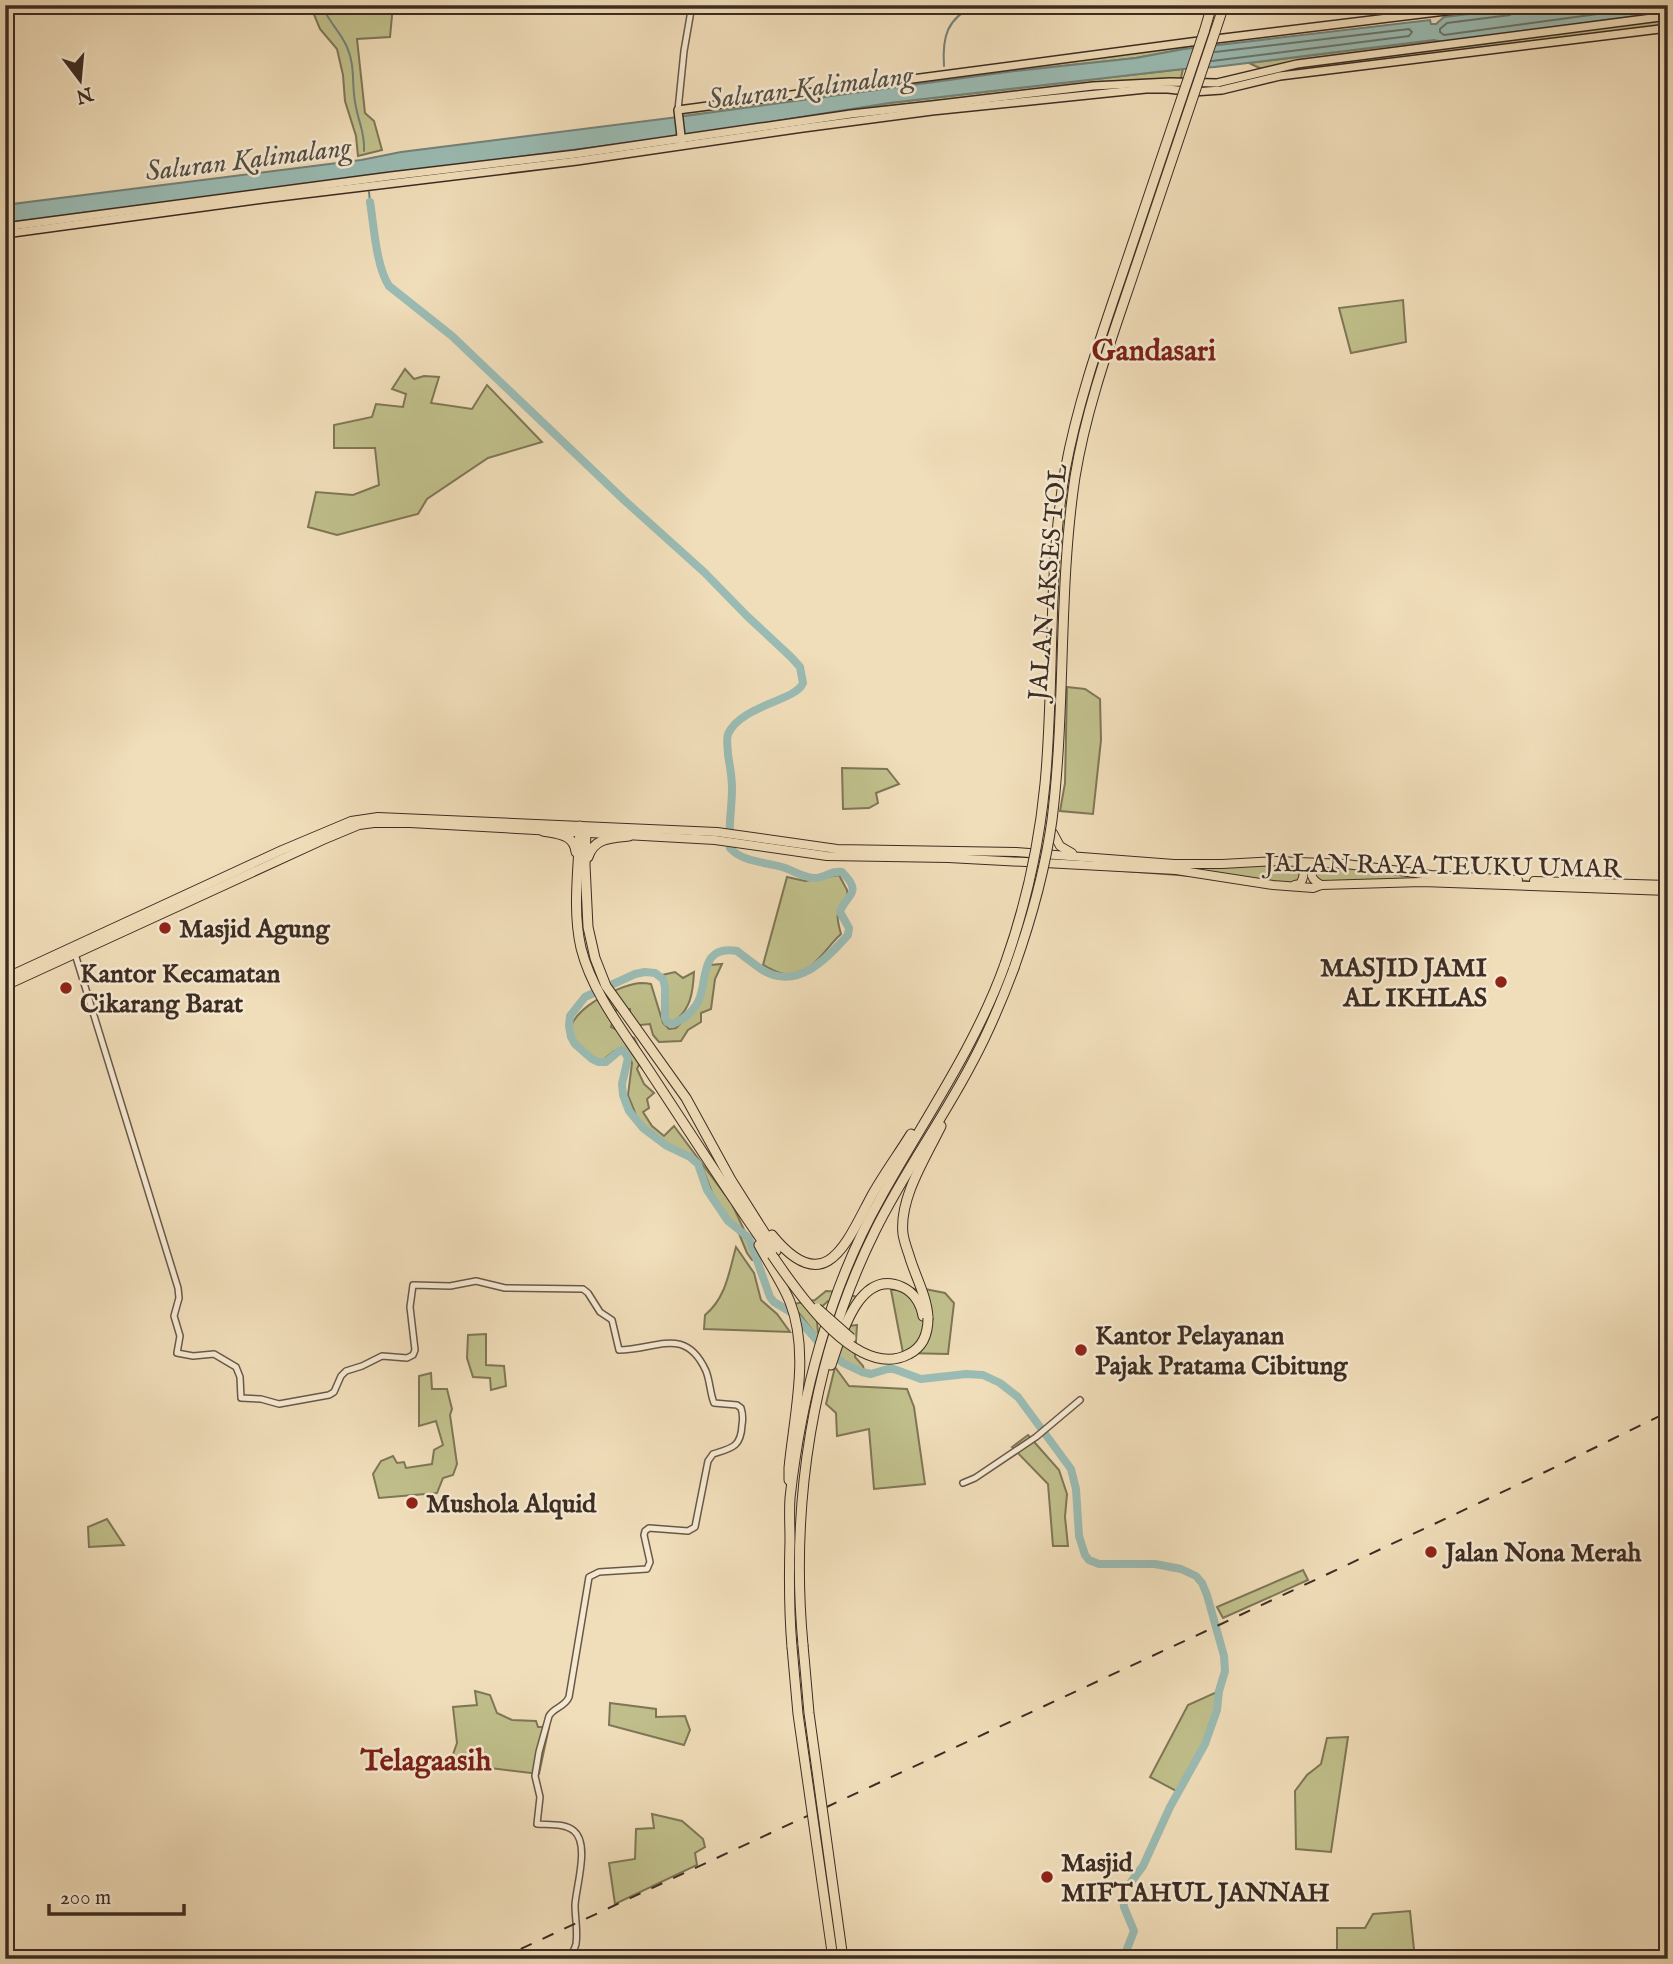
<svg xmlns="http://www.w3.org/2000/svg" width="1673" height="1964" font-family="'IM FELL English',serif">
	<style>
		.green { fill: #c0bf8b; stroke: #7e7657; stroke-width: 2 }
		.water { fill: #9abbb3; stroke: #748279; stroke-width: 2 }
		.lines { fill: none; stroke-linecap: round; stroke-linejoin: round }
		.shore { stroke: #6b746b; stroke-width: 2 }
		.stream { stroke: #748279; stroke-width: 2 }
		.river { stroke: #9abbb3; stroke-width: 8 }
		.tertiary-casing { stroke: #695848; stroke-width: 8 }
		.primary-casing { stroke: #3c2c23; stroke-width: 10 }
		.trunk-casing { stroke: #3c2c23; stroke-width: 10 }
		.motorway-casing { stroke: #3c2c23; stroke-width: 11 }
		.tertiary { stroke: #f5e9d2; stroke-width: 5 }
		.primary { stroke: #f0ddb9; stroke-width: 7 }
		.trunk { stroke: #f0ddb9; stroke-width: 8 }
		.motorway { stroke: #f0ddb9; stroke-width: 9 }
		.rail { stroke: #3c2c23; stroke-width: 2; stroke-dasharray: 12 12; stroke-linecap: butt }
		.motorway-bridge-casing { stroke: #3c2c23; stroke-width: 11; stroke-linecap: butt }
		.motorway-bridge { stroke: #f0ddb9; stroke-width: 9 }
		.poi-dot { fill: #8f2418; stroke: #f5e9d2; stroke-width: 2.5 }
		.labels { text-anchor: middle; stroke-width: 5; stroke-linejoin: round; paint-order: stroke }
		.street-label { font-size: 26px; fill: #3c2c23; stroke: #f5e9d2 }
		.poi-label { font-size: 26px; font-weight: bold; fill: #3c2c23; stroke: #f5e9d2; text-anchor: start }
		.water-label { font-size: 28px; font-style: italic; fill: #545047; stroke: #f5e9d2 }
		.quarter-label { font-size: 30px; font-weight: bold; fill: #7a1f14; stroke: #f5e9d2 }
	</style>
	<rect width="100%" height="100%" fill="#f0ddb9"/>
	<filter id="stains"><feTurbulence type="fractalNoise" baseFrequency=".00286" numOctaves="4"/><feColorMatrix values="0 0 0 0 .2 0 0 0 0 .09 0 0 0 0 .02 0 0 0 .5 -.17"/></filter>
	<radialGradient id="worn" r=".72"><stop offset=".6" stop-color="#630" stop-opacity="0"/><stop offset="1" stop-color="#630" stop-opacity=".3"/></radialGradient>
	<g class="green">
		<path d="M310 5H393L390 37 357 39 365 113 374 121 382 150 358 156 356 136 345 101 343 75 337 49 320 29Z"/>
		<path d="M1668 12V28L1268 78 1266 71 1249 63 1434 40 1443 42Z"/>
		<path d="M1191 42 1184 49 1136 58 1015 71 678 117V110Z"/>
		<path d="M1183 69 1180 82 1038 93 1039 100 852 121V115L682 140V145L480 172V165L539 158 540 154 681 136 889 103Z"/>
		<path d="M5 117H8C12 141 12 164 12 189L5 190Z"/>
		<path d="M1403 300 1406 342 1351 353 1339 308Z"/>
		<path d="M405 369 414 379 424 376 439 377 431 403 472 409 487 385 542 442 488 458 427 499 418 514 337 535 308 527 316 492 353 495 379 485 375 448H334V425L372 417 376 404 403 407 406 394 392 389Z"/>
		<path d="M1067 687 1085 689 1100 699 1101 740 1093 814 1060 811 1065 783Z"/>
		<path d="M842 768 887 769 899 784 876 793 878 803 869 808 843 809Z"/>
		<path d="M1016 852 1174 864H1301L1300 884 1015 863Z"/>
		<path d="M1323 863 1527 881 1625 884 1316 882 1314 867Z"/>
		<path d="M839 875 847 890 848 899C835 913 836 916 841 934 825 948 810 979 784 974 777 973 769 968 763 965L787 877 805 881Z"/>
		<path d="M722 964 715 979 711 1009 701 1013V1022L688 1030 681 1041 659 1042 653 1035 650 1024 630 1026V1009L616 1010 611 1027 634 1038 643 1056 637 1069 644 1084 654 1093 647 1099 649 1108 643 1112 652 1126 664 1136 674 1126 732 1204 759 1262 752 1260 747 1253 738 1231 713 1195 701 1164 688 1155 658 1142 640 1125 628 1095 632 1063 629 1056 622 1051H614L602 1061C589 1060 588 1057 578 1049 546 1020 616 985 640 983 644 983 647 983 651 984L663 1023 669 1029 676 1028 694 1010 705 971 710 965Z"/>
		<path d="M675 972 683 978 694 972C693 992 691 1010 673 1022L667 1020 666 990 662 975Z"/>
		<path d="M736 1247 754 1273 761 1300 777 1314 790 1332 704 1329 705 1315C726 1298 729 1272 736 1247Z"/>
		<path d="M925 1289 945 1293 954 1303 948 1354 903 1353 891 1290Z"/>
		<path d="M826 1291 841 1292 857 1297 856 1309 828 1301 816 1312 818 1332 834 1328 857 1325 855 1357 863 1366 865 1375 846 1366 830 1353 799 1313 782 1306 815 1300Z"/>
		<path d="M486 1334V1365L504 1366 506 1386 491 1390 490 1378 473 1377 467 1358 468 1335Z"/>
		<path d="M835 1367 849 1386 907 1389 914 1407 925 1484 874 1489 869 1429 837 1436 836 1413 826 1404Z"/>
		<path d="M431 1373 432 1389H447L452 1409 450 1415 457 1464 453 1475 443 1478 437 1493 379 1498 373 1474 381 1461 393 1456 397 1463 404 1462 406 1468 432 1464 434 1450 443 1445 436 1421 419 1426V1376Z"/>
		<path d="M1028 1435 1059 1470 1067 1494 1065 1517 1068 1546H1053L1048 1484 1012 1447Z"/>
		<path d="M107 1519 124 1545 89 1547 88 1527Z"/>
		<path d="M1303 1570 1308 1580 1223 1618 1217 1607Z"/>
		<path d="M475 1691 490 1695 497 1713 512 1720 536 1721 538 1727H549L539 1774 450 1763 457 1743 453 1707 477 1705Z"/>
		<path d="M1219 1691C1216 1729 1197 1759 1178 1792L1150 1777 1188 1705Z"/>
		<path d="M610 1703 656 1709V1717L685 1716 690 1730 684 1745 609 1725Z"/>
		<path d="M1348 1737 1331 1852 1296 1849 1295 1791 1307 1775 1321 1764 1327 1738Z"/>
		<path d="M652 1814 682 1821 703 1839 705 1847 695 1853 697 1865 615 1904 609 1863 635 1859 636 1829 654 1828Z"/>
		<path d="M1410 1911 1415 1959H1337V1928H1365L1373 1914Z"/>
	</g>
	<path class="water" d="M1545 5H1668V12L1443 42 1434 40 1215 67 1183 69 889 103 681 136 5 223V205L361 160 401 152 678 117 1015 71 1136 58 1184 49 1430 20 1431 24H1436L1444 17Z"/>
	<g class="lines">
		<g class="shore">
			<path d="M1516 5 1515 12 1510 15 1447 23 1440 29V32L1444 35 1664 5"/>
			<path d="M1525 5V12L1528 14 1597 5"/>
			<path d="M1212 61 1409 36 1412 32 1409 29 1215 52"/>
		</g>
		<g class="stream">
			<path d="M322 5C327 20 340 31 347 47 356 67 351 87 356 107 359 124 365 132 364 151"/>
			<path d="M944 66C942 36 947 19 975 5"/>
			<path d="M369 192 370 202"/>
		</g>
		<g class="river">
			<path d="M370 202C374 226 376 266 389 286L452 336 624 500 704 572 747 616 791 657 800 667 803 683C796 701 741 705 728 734 726 740 728 748 728 755 730 766 732 777 732 788 732 808 728 827 730 848 742 862 765 862 782 867 793 870 803 878 815 878 825 878 831 870 842 872 864 894 846 894 840 912L849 928 848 935C827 958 799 990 764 971 755 965 746 958 737 951 701 945 707 977 700 997 696 1009 684 1020 672 1024L667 1022 665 1018V987L663 979 655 973 645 972 635 974 585 997 570 1016 569 1026 571 1037 575 1044 592 1059 598 1062H606L619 1051 623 1050 628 1058 622 1084 623 1095 629 1111 643 1128 667 1146 690 1157 698 1164 707 1190 728 1221 749 1238 770 1297 774 1302 794 1314 821 1345 843 1363 862 1372 871 1374 891 1368 921 1379 966 1374 983 1375 1000 1383 1018 1397 1071 1469 1076 1489 1079 1536 1085 1555 1089 1560 1099 1564H1155L1181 1569 1196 1576 1202 1583 1207 1595 1224 1656 1225 1671 1219 1691 1217 1710 1205 1744 1170 1807 1143 1866 1131 1882"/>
			<path d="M1123 1897 1124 1907 1134 1931 1127 1949 1126 1959"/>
		</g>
		<defs>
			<g id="tertiary">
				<path d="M678 110 684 51 692 5"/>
				<path d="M75 954 178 1288 179 1298 174 1316 180 1336 177 1353 193 1356 214 1354 236 1367 240 1377 241 1398 261 1399 279 1404 329 1395 334 1392 341 1376 346 1371 362 1366 382 1356 407 1358 413 1355 415 1350 410 1307 413 1285 450 1286 476 1281 505 1288 583 1289 588 1293 600 1312 612 1320 619 1350C656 1350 685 1325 706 1371 710 1381 710 1393 714 1403L737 1405 741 1408C743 1414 743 1419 742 1425 741 1447 732 1448 713 1454L708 1461 695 1527 688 1531 649 1528 645 1531 644 1535 650 1562 647 1569 599 1572 589 1577 569 1697C565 1707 554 1707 549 1716L539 1752 535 1776 540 1797 537 1824C549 1825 565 1823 574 1831 590 1844 576 1887 575 1905 575 1918 578 1931 576 1944 575 1949 571 1954 570 1959"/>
				<path d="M963 1483 975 1478 1036 1437 1080 1400"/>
			</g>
			<g id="primary">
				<path d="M1193 92 1222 90 1280 76 1668 28"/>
				<path d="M682 145 678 110 1191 42 1495 5"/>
				<path d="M5 227 391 176 576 154 851 114 932 105 1093 86 1170 82 1217 83 1297 64 1668 16"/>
				<path d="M5 234 271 198 577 161 803 128 932 111 1146 89H1168L1186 91"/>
			</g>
			<g id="trunk">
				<path d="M1053 833 1060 846 1072 853"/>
				<path d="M1534 881 1668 885"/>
				<path d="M1295 885 1300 884C1304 878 1304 874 1303 867L1296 862"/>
				<path d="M1321 885C1307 877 1310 870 1322 863"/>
				<path d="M5 978 282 850 351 821 378 817 717 832 837 849 1016 852 1174 864H1222L1276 861 1346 864 1431 875 1518 880"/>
				<path d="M5 986 323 840 359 825 374 823H410L715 840 827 856 948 858 1176 870 1273 885 1313 888 1321 885 1422 882 1668 891"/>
			</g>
			<g id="motorway">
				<path d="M1204 32 1212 5"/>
				<path d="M1215 32 1224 5"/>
				<path d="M580 826C579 866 572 909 581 948 592 992 623 1031 648 1069 689 1131 729 1194 772 1255"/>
				<path d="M586 828 585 865 588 927 595 958 606 986 686 1098 731 1180 776 1251"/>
				<path d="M543 831C558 834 574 834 576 852"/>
				<path d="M588 857C594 838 610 838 629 836"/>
				<path d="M772 1235C825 1300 846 1244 871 1197 883 1175 898 1155 911 1134"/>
				<path d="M759 1245C769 1264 782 1282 790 1302 810 1353 794 1415 789 1468V1480"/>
				<path d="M928 1318C927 1296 915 1276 909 1255 907 1249 904 1241 903 1234 899 1198 926 1157 941 1126"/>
				<path d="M831 1365C841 1336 859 1268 902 1287 914 1292 921 1304 923 1316"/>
				<path d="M803 1645C790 1505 812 1358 875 1231 904 1172 943 1119 973 1061 989 1031 1002 1000 1014 968"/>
				<path d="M792 1647C789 1611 789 1576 790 1540 790 1526 789 1512 790 1498 801 1396 830 1288 880 1199 923 1121 975 1048 1005 964"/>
			</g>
		</defs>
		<use href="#tertiary" class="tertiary-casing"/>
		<use href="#primary" class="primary-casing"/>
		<use href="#trunk" class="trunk-casing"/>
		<use href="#motorway" class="motorway-casing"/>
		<use href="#tertiary" class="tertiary"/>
		<use href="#primary" class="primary"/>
		<use href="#trunk" class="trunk"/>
		<use href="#motorway" class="motorway"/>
		<path class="rail" d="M499 1959 1219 1625 1545 1472 1668 1412"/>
		<defs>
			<g id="motorway-bridge">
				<path d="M1005 964C1026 905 1039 846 1045 784 1055 680 1047 575 1065 471 1078 400 1103 331 1126 263 1152 186 1178 109 1204 32"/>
				<path d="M1014 968C1031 920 1045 871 1052 820 1066 706 1058 590 1075 477 1086 409 1110 343 1132 278 1160 196 1187 114 1215 32"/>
				<path d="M772 1255C796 1290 857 1382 909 1354 923 1347 928 1333 928 1318"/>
				<path d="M817 1308 851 1338"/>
				<path d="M803 1645 809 1713 843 1959"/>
				<path d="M792 1647 798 1714 833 1959"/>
			</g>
		</defs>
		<use href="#motorway-bridge" class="motorway-bridge-casing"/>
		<use href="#motorway-bridge" class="motorway-bridge"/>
	</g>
	<g class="poi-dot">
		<circle cx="165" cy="928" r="7"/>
		<circle cx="1501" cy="982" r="7"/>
		<circle cx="66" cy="988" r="7"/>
		<circle cx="1081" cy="1350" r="7"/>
		<circle cx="412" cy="1503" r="7"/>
		<circle cx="1431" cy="1552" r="7"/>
		<circle cx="1047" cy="1877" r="7"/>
	</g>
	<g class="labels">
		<g class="street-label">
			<text transform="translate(1047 582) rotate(-85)" y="9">JALAN AKSES TOL</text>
			<text transform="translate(1443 865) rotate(1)" y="9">JALAN RAYA TEUKU UMAR</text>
		</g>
		<g class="poi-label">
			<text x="179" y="937">Masjid Agung</text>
			<text x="1487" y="976" text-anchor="end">MASJID JAMI<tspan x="1487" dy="30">AL IKHLAS</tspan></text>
			<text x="80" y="982">Kantor Kecamatan<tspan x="80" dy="30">Cikarang Barat</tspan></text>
			<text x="1095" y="1344">Kantor Pelayanan<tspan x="1095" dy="30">Pajak Pratama Cibitung</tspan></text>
			<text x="426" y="1512">Mushola Alquid</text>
			<text x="1445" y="1561">Jalan Nona Merah</text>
			<text x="1061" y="1871">Masjid<tspan x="1061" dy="30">MIFTAHUL JANNAH</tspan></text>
		</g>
		<g class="water-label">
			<text transform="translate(810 86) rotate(-7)" y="10">Saluran Kalimalang</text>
			<text transform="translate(248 158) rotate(-7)" y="10">Saluran Kalimalang</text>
		</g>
		<g class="quarter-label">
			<text x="1154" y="360">Gandasari</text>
			<text x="426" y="1770">Telagaasih</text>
		</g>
	</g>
	<rect width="1673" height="1964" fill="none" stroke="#f0ddb9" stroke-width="28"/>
	<rect x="7" y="7" width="1659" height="1950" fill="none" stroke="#3c2c23" stroke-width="3.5"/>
	<rect x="14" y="14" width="1645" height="1936" fill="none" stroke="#3c2c23" stroke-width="2"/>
	<g transform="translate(80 80) rotate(164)" stroke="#f5e9d2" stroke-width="5" paint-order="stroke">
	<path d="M0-5L12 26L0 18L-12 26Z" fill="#3c2c23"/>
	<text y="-10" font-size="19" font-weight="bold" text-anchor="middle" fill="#3c2c23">N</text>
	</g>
	<path d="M49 1904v10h135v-10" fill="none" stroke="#3c2c23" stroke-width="3.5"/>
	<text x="60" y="1904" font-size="21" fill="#3c2c23" stroke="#f5e9d2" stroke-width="5" paint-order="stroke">200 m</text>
	<rect width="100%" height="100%" filter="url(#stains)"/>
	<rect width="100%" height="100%" fill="url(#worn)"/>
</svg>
